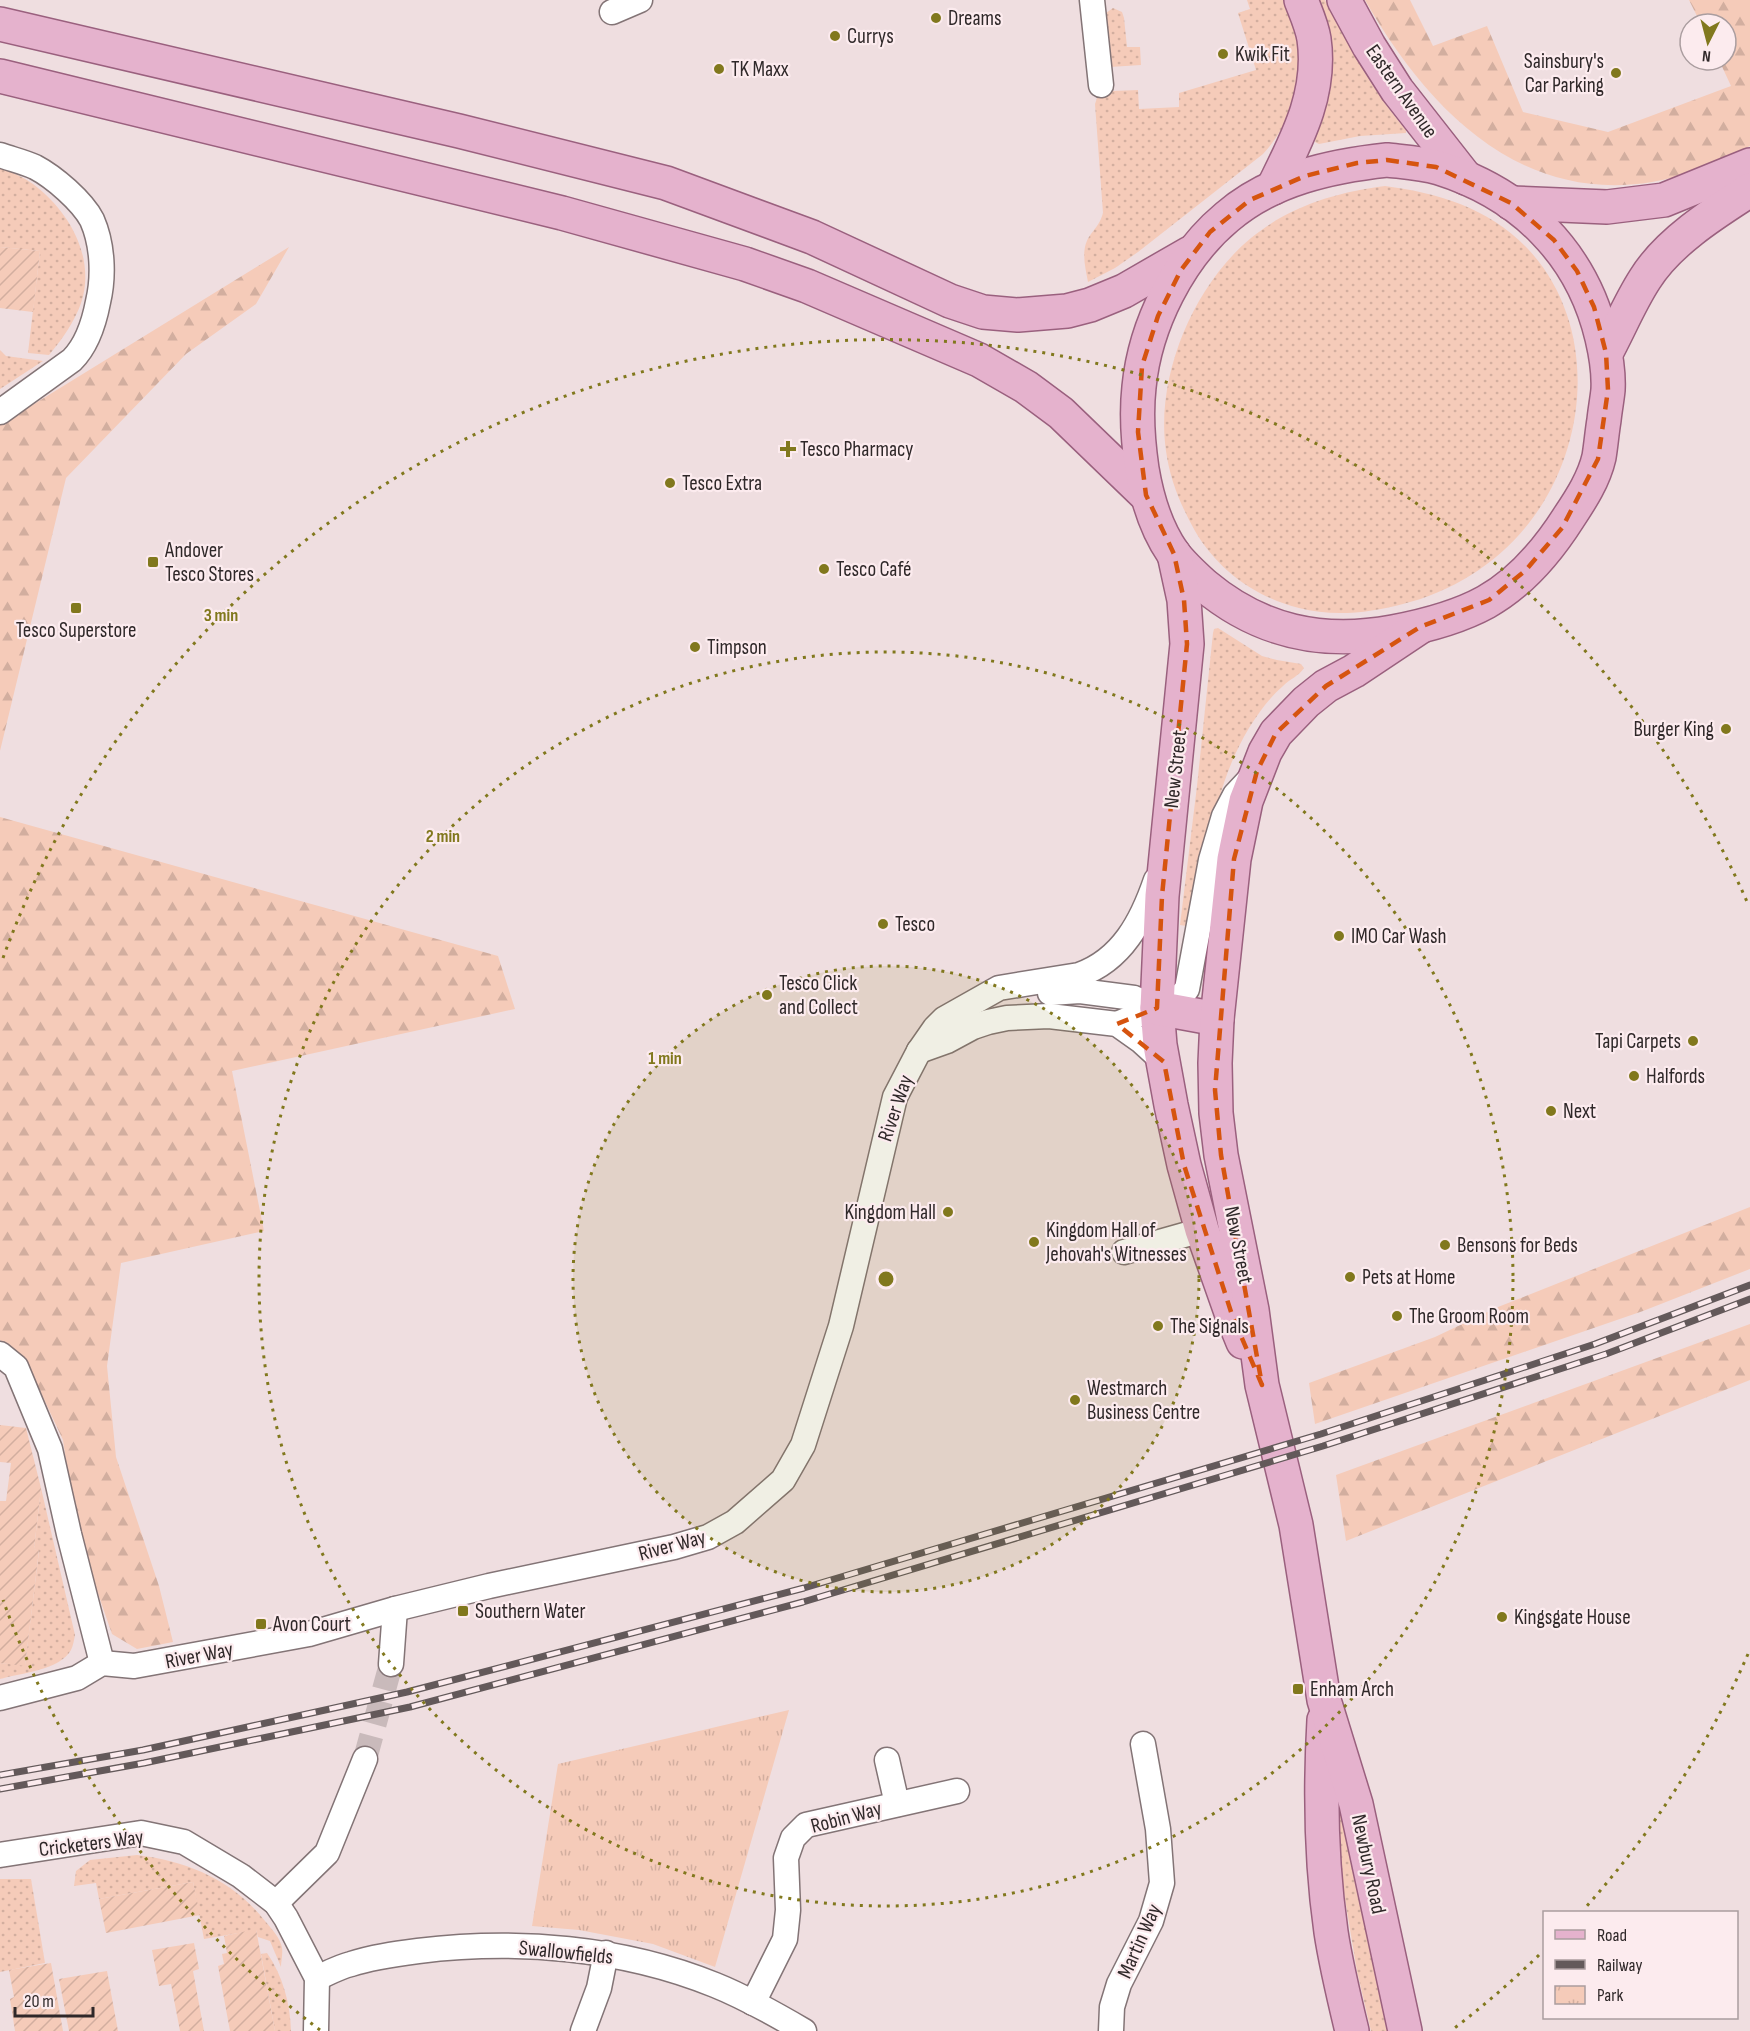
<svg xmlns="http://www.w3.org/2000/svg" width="1750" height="2031" font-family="'Sofia Sans Condensed',sans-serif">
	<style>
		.grass { fill: url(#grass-dots) }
		.forest { fill: url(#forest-firs) }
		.park { fill: url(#park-tufts) }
		.garden { fill: url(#garden-furrows) }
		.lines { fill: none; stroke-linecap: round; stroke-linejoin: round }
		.minor-tunnel { stroke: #c9babb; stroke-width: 24; stroke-dasharray: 24 12; stroke-linecap: butt }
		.minor-casing { stroke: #837476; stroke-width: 27 }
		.primary-casing { stroke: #9a607e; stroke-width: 36 }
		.minor { stroke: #fff; stroke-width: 24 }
		.primary { stroke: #e5b2cd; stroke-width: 33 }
		.rail-casing { stroke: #63595a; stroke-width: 7 }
		.rail { stroke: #fcebee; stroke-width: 4.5; stroke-dasharray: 14; stroke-linecap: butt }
		.marked { fill: none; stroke: #d6540f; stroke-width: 4.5; stroke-dasharray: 12 8; stroke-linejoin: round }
		.ring { fill: none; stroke: #81781d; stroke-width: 3; stroke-dasharray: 3 6 }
		.poi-dot { fill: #81781d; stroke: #fcebee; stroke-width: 2 }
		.labels { text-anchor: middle; stroke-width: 4.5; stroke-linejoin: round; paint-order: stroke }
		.poi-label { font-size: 21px; fill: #2f2829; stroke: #fcebee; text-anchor: start }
		.street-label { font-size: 21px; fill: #2f2829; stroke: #fcebee }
		.centre { fill: #81781d; stroke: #fcebee; stroke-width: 3 }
		.ring-label { font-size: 18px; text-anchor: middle; font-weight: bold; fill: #81781d; stroke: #fcebee; stroke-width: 4.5; stroke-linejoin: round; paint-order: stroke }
	</style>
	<defs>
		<pattern id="grass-dots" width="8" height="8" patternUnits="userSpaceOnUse" patternTransform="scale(1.5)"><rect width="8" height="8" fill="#f5cbb9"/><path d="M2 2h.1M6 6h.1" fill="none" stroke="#d2ae9f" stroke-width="1.8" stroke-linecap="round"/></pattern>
		<pattern id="forest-firs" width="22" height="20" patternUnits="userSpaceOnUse" patternTransform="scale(1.5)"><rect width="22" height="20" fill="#f5cbb9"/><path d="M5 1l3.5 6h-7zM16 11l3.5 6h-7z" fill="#d2ae9f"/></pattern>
		<pattern id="park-tufts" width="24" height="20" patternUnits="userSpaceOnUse" patternTransform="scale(1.5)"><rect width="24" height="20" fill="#f5cbb9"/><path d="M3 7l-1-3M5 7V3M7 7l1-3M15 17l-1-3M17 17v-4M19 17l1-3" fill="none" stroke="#d2ae9f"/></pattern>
		<pattern id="garden-furrows" width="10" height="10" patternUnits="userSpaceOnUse" patternTransform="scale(1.5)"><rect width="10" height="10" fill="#f5cbb9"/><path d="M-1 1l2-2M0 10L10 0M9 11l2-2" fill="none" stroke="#d2ae9f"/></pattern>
	</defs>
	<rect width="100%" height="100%" fill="#efdee0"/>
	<g class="grass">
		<path d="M1247 0H1287C1290 10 1294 21 1297 32 1308 75 1292 123 1263 154L1138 252 1115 268 1088 282C1085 266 1080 248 1091 234 1097 226 1100 223 1103 213L1095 104 1097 98 1113 91 1138 90 1139 109 1179 107V93L1256 70 1238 13 1250 9Z"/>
		<path d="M1318 0H1325C1350 47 1372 90 1406 130V133L1360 136 1319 144 1315 142C1316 125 1325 109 1328 92 1333 69 1330 20 1318 0Z"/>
		<path d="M1113 8 1122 12 1124 18 1127 47H1140L1141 65 1110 67 1106 18V13Z"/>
		<path d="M0 167C11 172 23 177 33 184 72 213 100 265 77 313 70 328 60 342 49 355L28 353 40 251 0 247Z"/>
		<path d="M1385 186C1439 193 1489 208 1528 249 1598 324 1590 445 1529 523 1498 563 1452 592 1403 604 1369 613 1333 617 1299 608 1255 597 1218 570 1195 531 1181 506 1170 480 1166 451 1155 376 1194 285 1251 238 1290 206 1337 192 1385 186Z"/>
		<path d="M0 350 6 356 43 361 0 389Z"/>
		<path d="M1218 628 1262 656 1277 660 1301 664 1304 668C1299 676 1290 679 1283 686 1269 698 1259 712 1249 728 1213 787 1206 861 1192 927L1180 925 1197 786 1213 633 1214 629Z"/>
		<path d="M41 1488 75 1635C74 1640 73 1646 71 1650 60 1670 21 1673 0 1679V1663L25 1665 39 1551 34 1549Z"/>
		<path d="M1341 1810 1391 2031H1371L1357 1971 1341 1875 1337 1811Z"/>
		<path d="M137 1855C187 1861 233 1880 265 1921 271 1928 281 1939 282 1948 283 1954 281 1961 281 1967L270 1941 258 1937 256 1930 204 1939 193 1882 99 1899 96 1883 74 1886 76 1871 90 1860Z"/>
		<path d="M0 1879H31L45 1963 0 1972Z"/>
		<path d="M267 1953C283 1976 290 2003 291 2031H275L261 1954Z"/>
	</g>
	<g class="forest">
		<path d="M1365 0H1410L1433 46 1487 26 1523 112 1608 132 1731 86 1719 60H1726V24H1701L1689 0H1750V146C1719 160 1686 177 1652 182 1518 204 1426 107 1365 0Z"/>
		<path d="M289 247 256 304 186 354 66 478 0 751V425Z"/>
		<path d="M0 817 498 956 515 1009 232 1071 264 1231 121 1263 107 1366 116 1457 159 1586 173 1642 137 1649 112 1634 76 1530 63 1440 26 1361 0 1340Z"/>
		<path d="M1750 1207V1269L1643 1311 1315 1424 1309 1383 1435 1337 1498 1307Z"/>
		<path d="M1750 1324V1380L1346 1541 1336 1475Z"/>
	</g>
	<path class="park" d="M789 1710 715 1967 653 1944 579 1930 532 1926 558 1764Z"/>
	<g class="garden">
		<path d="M0 247 40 251 33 312 0 308Z"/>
		<path d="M0 1425 26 1428 41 1488 34 1549 39 1550 25 1666 0 1663V1501H6L11 1463 0 1462Z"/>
		<path d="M193 1882 200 1915 106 1933 99 1899Z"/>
		<path d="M256 1929 275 2031H230L218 1966 224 1964 222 1954 227 1953 224 1936Z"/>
		<path d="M194 1943 199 1969 193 1971 204 2031H180L171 1984 159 1986 152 1950Z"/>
		<path d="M51 1963 63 2031H15L10 1999 14 1997 9 1970Z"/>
		<path d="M107 1971 118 2031H69L59 1979Z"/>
	</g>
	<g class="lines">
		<path class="minor-tunnel" d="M365 1759 391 1664"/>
		<defs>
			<g id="minor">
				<path d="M1092 0 1101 85"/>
				<path d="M612 12 640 0"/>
				<path d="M0 155C11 159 24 162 35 167 54 177 82 201 92 220 103 245 104 277 98 302 94 323 87 345 72 360L0 412"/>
				<path d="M1050 993 1080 991 1134 998 1157 1008"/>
				<path d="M1117 1024 1180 997 1187 989 1211 860 1224 816 1235 795 1249 780"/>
				<path d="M919 1051 947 1041 973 1027 988 1022 1007 1018 1049 1016 1117 1024 1141 1041 1164 1062"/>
				<path d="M1124 1252 1202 1230"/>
				<path d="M0 1354 16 1367 50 1449 69 1534 102 1663"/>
				<path d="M391 1664 395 1609"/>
				<path d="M0 1698 77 1678 102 1663 134 1666 309 1634 395 1609 489 1586 674 1547 708 1537 735 1522 783 1480 803 1445 841 1326 895 1097 919 1051 935 1028 944 1019 999 988 1079 975C1122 960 1142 921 1156 880"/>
				<path d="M887 1760 897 1804"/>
				<path d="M0 1855 141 1833 184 1842 241 1876 276 1903 286 1918 317 1978 316 2031"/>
				<path d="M276 1903 327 1853 365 1759"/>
				<path d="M317 1978C328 1973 339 1967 351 1964 372 1957 395 1954 418 1951 517 1939 621 1947 715 1985 745 1997 775 2014 804 2031"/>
				<path d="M753 2003 785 1939 788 1910 786 1858 793 1838 806 1825 957 1791"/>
				<path d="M583 2031 599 1988 606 1953"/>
				<path d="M1111 2031 1112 2007 1119 1984 1151 1921 1162 1883 1158 1829 1143 1744"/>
			</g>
			<g id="primary">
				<path d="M1344 0 1369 46 1397 90 1466 178"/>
				<path d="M0 24 459 131 666 183 812 237 950 301 983 312 1018 315 1067 311 1090 305 1124 291 1190 253"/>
				<path d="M0 76 562 213 745 264 807 286 979 360 1026 387 1061 413 1146 495"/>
				<path d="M1387 160C1404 162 1422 163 1439 168 1522 194 1582 253 1602 338 1606 355 1609 372 1608 390 1607 400 1605 410 1604 420 1602 432 1601 445 1599 457 1594 479 1581 499 1569 517 1548 550 1520 583 1486 602 1457 618 1425 626 1393 632 1322 645 1260 632 1204 585 1193 575 1181 564 1173 553 1155 527 1147 499 1142 469 1138 442 1136 414 1139 387 1145 325 1179 257 1227 217 1271 179 1331 166 1387 160Z"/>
				<path d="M1273 188C1296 141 1322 94 1314 39 1312 26 1306 13 1301 0"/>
				<path d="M1511 203 1607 207 1664 200 1750 165"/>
				<path d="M1606 353C1619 329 1630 302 1645 279 1668 242 1714 213 1750 190"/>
				<path d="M1174 554 1184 600 1187 644 1162 896 1157 1008 1160 1045 1171 1105 1184 1165 1202 1230 1232 1315 1243 1342"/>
				<path d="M1157 1008 1217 1019"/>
				<path d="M1324 1720C1320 1790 1321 1862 1331 1932 1336 1965 1344 1998 1352 2031"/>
				<path d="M1405 2031 1356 1804 1324 1700 1296 1525 1262 1385 1252 1310 1221 1155 1216 1113 1215 1063 1217 1019 1234 859 1246 801 1265 752 1276 733 1306 702 1326 686 1354 671 1420 627"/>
			</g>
		</defs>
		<use href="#minor" class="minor-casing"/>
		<use href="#primary" class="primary-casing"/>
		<use href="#minor" class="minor"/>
		<use href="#primary" class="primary"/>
		<defs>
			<g id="rail">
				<path d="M0 1775 143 1750 407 1692 804 1588 1321 1434 1595 1344 1750 1285"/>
				<path d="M0 1789 144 1763 410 1707 803 1602 1323 1446 1606 1354 1750 1299"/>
			</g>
		</defs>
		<use href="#rail" class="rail-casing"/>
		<use href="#rail" class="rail"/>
	</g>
	<path class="marked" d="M1387 160 1436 167 1511 203 1554 240 1577 271 1594 307 1606 353 1608 390 1598 459 1562 528 1525 571 1489 600 1420 627 1326 686 1276 733 1257 771 1234 859 1215 1090 1221 1155 1262 1385 1232 1315 1184 1165 1164 1062 1117 1024 1157 1008 1162 896 1187 644 1184 600 1174 554 1146 495 1138 432 1142 366 1158 316 1181 270 1210 232 1250 200 1305 176 1357 163Z"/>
	<circle cx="886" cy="1279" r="313" fill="#81781d" fill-opacity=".12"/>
	<g class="ring">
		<circle cx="886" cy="1279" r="313"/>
		<circle cx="886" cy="1279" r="627"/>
		<path d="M1748 1654A940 940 0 0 1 1585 1908M1539 1955A940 940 0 0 1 1452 2030M320 2030A940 940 0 0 1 3 1600M3 958A940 940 0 0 1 1748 904"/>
	</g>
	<g class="poi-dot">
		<circle cx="936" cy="18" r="6"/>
		<circle cx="835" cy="36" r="6"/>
		<circle cx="1223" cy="54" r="6"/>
		<circle cx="719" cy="69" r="6"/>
		<circle cx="1616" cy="73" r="6"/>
		<path d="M785 440h6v6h6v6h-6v6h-6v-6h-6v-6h6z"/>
		<circle cx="670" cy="483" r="6"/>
		<rect x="147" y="556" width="12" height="12" rx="3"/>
		<circle cx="824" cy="569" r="6"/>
		<rect x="70" y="602" width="12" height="12" rx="3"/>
		<circle cx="695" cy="647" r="6"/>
		<circle cx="1726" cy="729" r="6"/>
		<circle cx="883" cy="924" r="6"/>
		<circle cx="1339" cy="936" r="6"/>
		<circle cx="767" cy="995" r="6"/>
		<circle cx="1693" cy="1041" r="6"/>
		<circle cx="1634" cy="1076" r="6"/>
		<circle cx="1551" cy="1111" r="6"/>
		<circle cx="948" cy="1212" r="6"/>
		<circle cx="1034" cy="1242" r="6"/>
		<circle cx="1445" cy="1245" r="6"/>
		<circle cx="1350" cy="1277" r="6"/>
		<circle cx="1397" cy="1316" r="6"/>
		<circle cx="1158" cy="1326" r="6"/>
		<circle cx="1075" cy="1400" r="6"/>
		<rect x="457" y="1605" width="12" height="12" rx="3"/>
		<circle cx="1502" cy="1617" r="6"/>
		<rect x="255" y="1618" width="12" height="12" rx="3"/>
		<rect x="1292" y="1683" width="12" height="12" rx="3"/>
	</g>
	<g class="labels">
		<g class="poi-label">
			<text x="948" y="25">Dreams</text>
			<text x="847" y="43">Currys</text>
			<text x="1235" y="61">Kwik Fit</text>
			<text x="1604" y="68" text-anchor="end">Sainsbury's<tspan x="1604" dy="24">Car Parking</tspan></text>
			<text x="731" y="76">TK Maxx</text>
			<text x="800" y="456">Tesco Pharmacy</text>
			<text x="682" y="490">Tesco Extra</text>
			<text x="165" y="557">Andover<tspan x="165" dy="24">Tesco Stores</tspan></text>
			<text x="836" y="576">Tesco Café</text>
			<text x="76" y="637" text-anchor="middle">Tesco Superstore</text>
			<text x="707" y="654">Timpson</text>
			<text x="1714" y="736" text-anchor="end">Burger King</text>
			<text x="895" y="931">Tesco</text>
			<text x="1351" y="943">IMO Car Wash</text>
			<text x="779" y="990">Tesco Click<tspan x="779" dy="24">and Collect</tspan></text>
			<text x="1681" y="1048" text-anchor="end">Tapi Carpets</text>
			<text x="1646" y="1083">Halfords</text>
			<text x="1563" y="1118">Next</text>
			<text x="936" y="1219" text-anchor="end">Kingdom Hall</text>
			<text x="1046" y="1237">Kingdom Hall of<tspan x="1046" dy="24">Jehovah's Witnesses</tspan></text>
			<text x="1457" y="1252">Bensons for Beds</text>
			<text x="1362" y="1284">Pets at Home</text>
			<text x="1409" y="1323">The Groom Room</text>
			<text x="1170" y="1333">The Signals</text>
			<text x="1087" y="1395">Westmarch<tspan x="1087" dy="24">Business Centre</tspan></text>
			<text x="475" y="1618">Southern Water</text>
			<text x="1514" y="1624">Kingsgate House</text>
			<text x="273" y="1631">Avon Court</text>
			<text x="1310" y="1696">Enham Arch</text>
		</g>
		<g class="street-label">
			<text transform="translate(1402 91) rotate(55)" y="7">Eastern Avenue</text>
			<text transform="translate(1175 769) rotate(-84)" y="7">New Street</text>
			<text transform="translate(895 1108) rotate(-71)" y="7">River Way</text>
			<text transform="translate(1239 1245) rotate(79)" y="7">New Street</text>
			<text transform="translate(672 1545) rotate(-15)" y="7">River Way</text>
			<text transform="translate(199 1655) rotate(-11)" y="7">River Way</text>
			<text transform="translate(846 1817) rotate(-15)" y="7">Robin Way</text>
			<text transform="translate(91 1843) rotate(-7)" y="7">Cricketers Way</text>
			<text transform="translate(1369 1864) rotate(78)" y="7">Newbury Road</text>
			<text transform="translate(1139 1941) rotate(-66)" y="7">Martin Way</text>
			<text transform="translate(566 1952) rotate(6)" y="7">Swallowfields</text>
		</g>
	</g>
	<circle cx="886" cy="1279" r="9" class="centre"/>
	<g class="ring-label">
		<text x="221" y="621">3 min</text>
		<text x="443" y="842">2 min</text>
		<text x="665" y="1064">1 min</text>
	</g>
	<rect x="1543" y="1911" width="195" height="108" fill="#fcebee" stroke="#aa9d9f" stroke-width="1.5"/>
	<rect x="1555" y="1930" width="30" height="9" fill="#e5b2cd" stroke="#aa9d9f" stroke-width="1.5"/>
	<text x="1597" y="1941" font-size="18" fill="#2f2829">Road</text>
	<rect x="1555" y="1960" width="30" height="9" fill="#63595a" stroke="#aa9d9f" stroke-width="1.5"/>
	<text x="1597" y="1971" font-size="18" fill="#2f2829">Railway</text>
	<rect x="1555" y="1986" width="30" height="18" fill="url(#park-tufts)" stroke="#aa9d9f" stroke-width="1.5"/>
	<text x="1597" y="2001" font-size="18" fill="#2f2829">Park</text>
	<g transform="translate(1708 42) rotate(186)"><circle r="28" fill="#fcebee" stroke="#aa9d9f" stroke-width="1.5"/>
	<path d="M0-4.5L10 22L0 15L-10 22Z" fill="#81781d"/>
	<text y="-9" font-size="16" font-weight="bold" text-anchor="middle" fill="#2f2829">N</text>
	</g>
	<path d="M15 2007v9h78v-9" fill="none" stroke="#2f2829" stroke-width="3"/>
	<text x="24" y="2007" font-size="18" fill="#2f2829" stroke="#fcebee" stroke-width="4.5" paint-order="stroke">20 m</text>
</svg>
